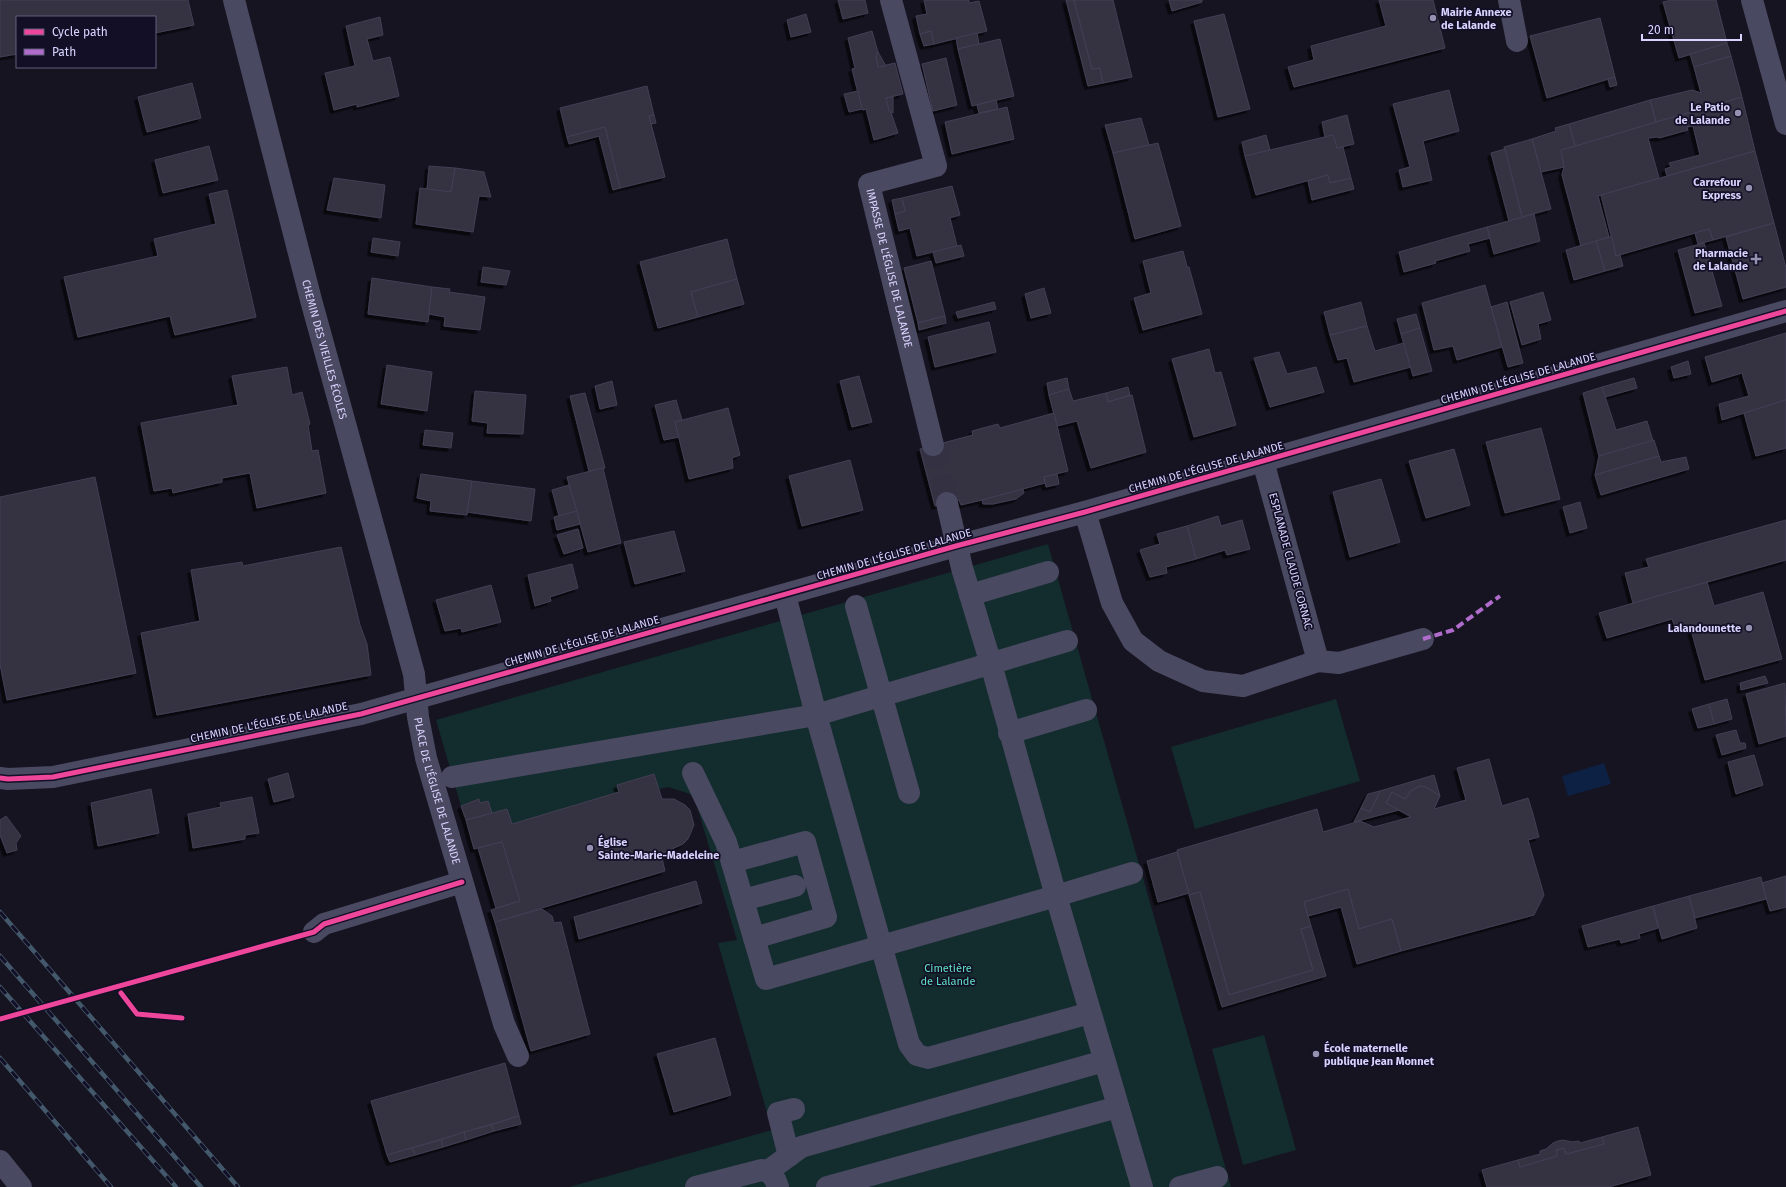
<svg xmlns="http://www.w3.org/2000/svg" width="1786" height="1187" font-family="'Fira Sans',sans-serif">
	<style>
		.green { fill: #132c2d }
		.water { fill: #0d2144 }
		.building { fill: #343243; stroke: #433f54; filter: url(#shadow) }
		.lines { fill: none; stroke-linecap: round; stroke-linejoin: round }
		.minor-tunnel { stroke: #333142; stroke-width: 22; stroke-dasharray: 22 11; stroke-linecap: butt }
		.minor { stroke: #4a4962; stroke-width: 22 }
		.rail-casing { stroke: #43596b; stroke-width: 4.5 }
		.rail { stroke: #130f26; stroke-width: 3; stroke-dasharray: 9; stroke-linecap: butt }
		.quiet { stroke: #b06ccc; stroke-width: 4; stroke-dasharray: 8 4; stroke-linecap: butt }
		.cycleway-casing { stroke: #130f26; stroke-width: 8 }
		.cycleway { stroke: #ed469a; stroke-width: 5 }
		.poi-dot { fill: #9591b1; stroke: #130f26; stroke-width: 1.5 }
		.labels { text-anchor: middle; stroke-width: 3.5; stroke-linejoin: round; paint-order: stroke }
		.poi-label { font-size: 11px; font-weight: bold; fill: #d9d4ff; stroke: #130f26; text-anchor: end }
		.street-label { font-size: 11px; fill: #d9d4ff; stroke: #130f26 }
		.park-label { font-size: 11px; fill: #5fe0c0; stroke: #130f26 }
	</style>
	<defs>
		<filter id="shadow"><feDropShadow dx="-3.5" dy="3.5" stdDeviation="0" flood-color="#0009"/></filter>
	</defs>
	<rect width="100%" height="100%" fill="#161421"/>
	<g class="green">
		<path d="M1048 544 1231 1187H569L772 1130 718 943 737 940 696 803 690 794 668 787 659 789 654 774 617 785 619 792 512 824 507 809 492 813 488 801 480 803 478 799 461 806 436 720Z"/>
		<path d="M1336 699 1360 781 1195 829 1171 747Z"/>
		<path d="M1264 1035 1296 1150 1243 1165 1212 1049Z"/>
	</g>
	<path class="water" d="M1604 763 1611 784 1568 796 1562 776Z"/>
	<g class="building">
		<path d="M0 0H188L194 25 155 33V17H17V54L0 57Z"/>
		<path d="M838 0H865L868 13 843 19Z"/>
		<path d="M924 0H969V3L979 1 987 31 934 44 931 31 920 34 916 16 927 14Z"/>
		<path d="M1066 0H1074L1092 69 1100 68 1103 83 1088 86Z"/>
		<path d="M1074 0H1113L1132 77 1103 83 1100 68 1092 69Z"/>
		<path d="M1169 0H1202V2L1172 11Z"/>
		<path d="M1379 0H1433L1445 48 1294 87 1288 67 1314 60 1311 46 1386 26Z"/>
		<path d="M1672 0H1716L1727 43 1679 58 1663 2Z"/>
		<path d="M806 14 811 32 791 37 787 20Z"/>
		<path d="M1224 14 1250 109 1218 117 1194 21Z"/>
		<path d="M380 17 383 35 367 39 373 61 390 57 399 96 357 107V104L334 110 325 73 355 66 346 26Z"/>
		<path d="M1600 18 1615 77 1547 98 1530 36Z"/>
		<path d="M872 31 878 52 876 56 878 67 895 63 903 94 886 98 898 133 874 140 866 109 863 110 862 109 852 69 855 68 848 38Z"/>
		<path d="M931 31 934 44 924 46 920 34Z"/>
		<path d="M977 33 979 44 958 49 956 38Z"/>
		<path d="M1000 39 1014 96 972 106 958 49Z"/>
		<path d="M1727 43 1731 56 1694 67 1690 54Z"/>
		<path d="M878 52 886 66 878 67 876 56Z"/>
		<path d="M1731 56 1742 97 1656 122 1650 100 1692 90 1701 93 1694 67Z"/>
		<path d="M946 58 957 105 933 111 922 64Z"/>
		<path d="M1615 77 1617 85 1610 87 1608 79Z"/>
		<path d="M192 83 201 118 147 132 138 97Z"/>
		<path d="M647 86 654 115 649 116 665 177 620 188 605 127 567 137 560 108Z"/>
		<path d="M1449 90 1459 131 1423 141 1432 180 1403 187 1399 170 1410 167 1393 104Z"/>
		<path d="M858 91 862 109 849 112 844 94Z"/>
		<path d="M893 97V113L889 111 886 98Z"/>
		<path d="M1742 97 1755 151 1667 176 1665 169 1671 167 1669 163 1700 155 1693 126 1687 127 1688 130 1659 138 1658 137 1648 138 1659 178 1598 196 1609 237 1581 246 1562 175 1564 167 1561 150Z"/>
		<path d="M996 100 998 109 979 113 977 105Z"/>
		<path d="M1650 100 1656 122 1575 146 1569 124Z"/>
		<path d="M1007 107 1014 139 952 154 945 122Z"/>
		<path d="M654 115 656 123 651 124 649 116Z"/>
		<path d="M1347 115 1354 144 1337 148 1333 135 1325 137 1322 122Z"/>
		<path d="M1141 118 1149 145 1113 153 1105 125Z"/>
		<path d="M1569 124 1575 146 1561 150 1564 167 1541 172 1532 139 1556 131 1555 128Z"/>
		<path d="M605 127 620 188 613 190 599 136 569 144 567 137Z"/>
		<path d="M1266 135 1270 150 1245 156 1242 142Z"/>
		<path d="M1333 135 1337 148 1343 147 1351 178 1330 183 1328 175 1256 195 1245 156Z"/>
		<path d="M1532 139 1551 209 1522 217 1504 147Z"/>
		<path d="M1158 143 1181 226 1135 239 1113 153Z"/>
		<path d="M209 146 218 180 163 193 155 160Z"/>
		<path d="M1505 149 1522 217 1509 221 1491 153Z"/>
		<path d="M1755 151 1774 223 1713 240 1709 229 1616 256 1601 195Z"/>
		<path d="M429 166 455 168 451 192 427 190Z"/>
		<path d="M455 168 484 172 491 197 479 196 473 232 416 224 420 188 451 192Z"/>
		<path d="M1328 175 1330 183 1351 178 1354 189 1312 200 1308 181Z"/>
		<path d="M334 178 385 185 381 218 327 210Z"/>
		<path d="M952 186 960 215 950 218 957 246 917 256 910 228 899 231 895 214 905 211 902 198Z"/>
		<path d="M227 190 256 317 175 335 170 316 78 337 64 277 158 256 154 239 216 224 209 194Z"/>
		<path d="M902 198 905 211 895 214 892 200Z"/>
		<path d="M1534 214 1540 241 1494 254 1487 227Z"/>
		<path d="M1774 223 1786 268V287L1743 299 1726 237Z"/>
		<path d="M1487 227 1490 238 1468 244 1470 251 1435 261 1436 263 1404 272 1399 252Z"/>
		<path d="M1709 229 1713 240 1698 244 1695 233Z"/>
		<path d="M1609 237H1612L1616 256 1620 255 1623 266 1605 271 1596 241Z"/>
		<path d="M373 238 400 242 398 256 371 252Z"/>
		<path d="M727 239 737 279 691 292 698 317 658 328 640 262Z"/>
		<path d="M1596 241 1605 271 1574 280 1566 250Z"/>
		<path d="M1704 243 1722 306 1695 313 1678 250Z"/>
		<path d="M961 245 964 256 936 263 933 252Z"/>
		<path d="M1183 251 1187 267H1189L1202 314 1143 330 1134 298 1151 293 1143 261Z"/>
		<path d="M931 261 945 316 918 323 904 268Z"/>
		<path d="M483 267 510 271 506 285 481 282Z"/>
		<path d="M372 278 432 287 428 322 368 314Z"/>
		<path d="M737 279 744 304 698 317 691 292Z"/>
		<path d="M1485 285 1502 347 1457 360 1453 346 1434 350 1422 303Z"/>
		<path d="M432 287 450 289 449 292 485 297 480 330 444 326 445 317 429 314Z"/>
		<path d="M1044 288 1051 313 1031 318 1025 294Z"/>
		<path d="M1543 292 1551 320 1538 324 1541 339 1522 345 1510 302Z"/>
		<path d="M994 302 996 309 958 318 956 312Z"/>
		<path d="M1361 302 1367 326 1330 335 1324 312Z"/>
		<path d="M1507 302 1523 363 1508 367 1491 307Z"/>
		<path d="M1416 314 1420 328 1401 334 1397 319Z"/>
		<path d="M945 316 946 323 919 330 918 323Z"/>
		<path d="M989 322 996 352 935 367 928 337Z"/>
		<path d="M1367 326 1375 351 1404 343 1411 367 1354 382 1347 358 1338 360 1330 335Z"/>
		<path d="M1420 328 1432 371 1413 376 1401 334Z"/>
		<path d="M1786 333V400L1722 420 1719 404 1749 396 1742 373 1712 382 1705 357Z"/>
		<path d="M1209 349 1215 373 1221 372 1236 425 1194 437 1172 359Z"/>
		<path d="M1279 352 1287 374 1316 367 1324 392 1270 407 1254 358Z"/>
		<path d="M1688 361 1691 374 1674 378 1671 367Z"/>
		<path d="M387 365 432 372 427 411 381 404Z"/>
		<path d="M287 367 292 395 302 392 310 424 308 425 312 451 318 450 326 493 257 508 250 473 222 478V482L173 493 172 488 154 491 141 423 238 405 232 376Z"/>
		<path d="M859 376 872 422 852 427 840 381Z"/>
		<path d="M1067 378 1069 389 1049 395 1047 383Z"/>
		<path d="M1634 378 1637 388 1605 397 1602 387Z"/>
		<path d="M612 381 617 405 600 409 595 386Z"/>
		<path d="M1128 387 1130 395 1108 402 1106 393Z"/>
		<path d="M1602 387 1616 430 1647 421 1653 441 1599 456 1583 393Z"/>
		<path d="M1069 389 1073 401 1106 393 1108 402 1132 395 1146 452 1091 468 1077 421 1057 426 1049 395Z"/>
		<path d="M475 391 526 395 523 434 487 433 488 423 472 421Z"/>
		<path d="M585 393 605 468 589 471 570 396Z"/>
		<path d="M676 400 682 420 675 422 679 437 664 440 655 405Z"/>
		<path d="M1786 400V448L1756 456 1744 413Z"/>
		<path d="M728 408 740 455 732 458 733 468 689 479 675 422Z"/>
		<path d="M1054 413 1068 471 1044 477 1045 483 982 500 961 505 959 500 935 506 920 449 973 435 972 431 998 424 1000 428Z"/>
		<path d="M1541 428 1560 499 1505 513 1486 442Z"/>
		<path d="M425 430 453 433 451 448 423 445Z"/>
		<path d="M1654 440 1659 456 1595 475 1599 456Z"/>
		<path d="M1454 449 1470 505 1426 518 1409 461Z"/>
		<path d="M1659 456 1661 462 1686 457 1689 469 1601 495 1595 475Z"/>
		<path d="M850 460 863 510 802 526 789 476Z"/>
		<path d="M603 468 621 543 588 552 567 477Z"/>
		<path d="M421 474 472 481 467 515 430 511 431 501 417 498Z"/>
		<path d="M1057 474 1059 484 1046 487 1044 477Z"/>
		<path d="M95 477 136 673 7 700 0 664V497Z"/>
		<path d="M1381 479 1400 542 1350 557 1333 492Z"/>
		<path d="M472 481 535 489 531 521 467 512Z"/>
		<path d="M569 485 577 511 559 516 552 490Z"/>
		<path d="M1023 489 1024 493 1016 499 993 504H983L982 500Z"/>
		<path d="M1580 502 1587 528 1570 533 1563 507Z"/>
		<path d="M577 511 580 524 557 530 554 517Z"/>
		<path d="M1218 516 1221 526 1242 520 1250 549 1227 555 1225 550 1196 559 1187 526Z"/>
		<path d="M1786 520V560L1633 603 1625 573 1649 567 1646 559Z"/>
		<path d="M1187 526 1196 559 1166 567 1167 573 1150 577 1140 550 1160 544 1157 534Z"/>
		<path d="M578 529 583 548 564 554 557 535Z"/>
		<path d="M674 531 685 571 635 584 624 542Z"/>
		<path d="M341 547 360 625 367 644 371 675 157 715 141 633 200 621 191 570 242 562 243 566Z"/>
		<path d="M572 564 578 588 550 597 551 601 535 606 528 575Z"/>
		<path d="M1707 582 1714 606 1763 592 1782 659 1705 680 1690 626 1676 630 1672 619 1607 638 1599 613Z"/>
		<path d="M491 585 501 622 462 632 461 628 445 631 436 600Z"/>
		<path d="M1765 676 1768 683 1741 690 1740 683Z"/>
		<path d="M1785 683 1786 736 1759 744 1746 694Z"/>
		<path d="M1727 699 1732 719 1714 724 1709 704Z"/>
		<path d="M1709 704 1714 724 1698 728 1692 709Z"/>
		<path d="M1736 730 1740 743H1745L1746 748 1722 755 1716 735Z"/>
		<path d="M1754 755 1763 785 1736 794 1728 762Z"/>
		<path d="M1489 759 1502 806 1528 798 1533 814 1539 837 1528 840 1544 895 1534 915 1401 951 1392 919 1359 929 1348 889 1304 902 1311 926 1301 929 1313 970 1229 995 1200 892 1189 895 1177 850 1317 809 1323 832 1360 821 1374 827 1411 817 1386 803 1392 792 1405 799 1413 789 1420 786 1426 787 1440 796 1434 809 1466 800 1457 768Z"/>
		<path d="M288 773 294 797 274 802 268 779Z"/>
		<path d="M654 774 662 799H674L685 805 690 810 694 825 688 839 683 844 661 854 665 871 495 922 491 910 520 901 502 842 474 849 466 820 507 809 512 824 619 792 617 785Z"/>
		<path d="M1434 775 1440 796 1426 787 1420 786 1410 791 1405 799 1392 792 1386 803 1399 810 1354 822 1361 808 1370 812 1380 791Z"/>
		<path d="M151 789 159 833 98 846 91 803Z"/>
		<path d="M1380 791 1370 812 1361 808 1368 794Z"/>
		<path d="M252 797 259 833 245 835V839L193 848 188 814 221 807 220 803Z"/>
		<path d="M479 799 480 803 488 801 492 813 466 820 461 806Z"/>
		<path d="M6 816 21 836 16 843 17 850 7 853 0 835V820Z"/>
		<path d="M502 842 520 901 496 908 478 848Z"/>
		<path d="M1177 852 1189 893 1158 902 1147 861Z"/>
		<path d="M1786 876V907L1770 911 1762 883Z"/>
		<path d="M1761 877 1766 899 1695 918 1689 896Z"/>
		<path d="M696 881 702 903 579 939 574 917Z"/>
		<path d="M1348 889 1359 929 1392 919 1401 951 1357 964 1341 907 1308 916 1304 902Z"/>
		<path d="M1200 892 1229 995 1313 970 1301 929 1311 926 1326 976 1222 1007 1189 895Z"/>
		<path d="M1689 896 1697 928 1662 939 1653 906Z"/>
		<path d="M1653 906 1658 928 1639 934 1640 938 1621 943 1620 939 1588 947 1582 926Z"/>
		<path d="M542 909 552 916 554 923 561 922 590 1034 531 1051 495 922Z"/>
		<path d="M715 1038 731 1095 674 1112 657 1054Z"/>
		<path d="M505 1063 519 1116 387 1155 371 1101Z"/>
		<path d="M519 1116 521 1124 494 1131 491 1125Z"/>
		<path d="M491 1125 494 1131 466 1140 464 1132Z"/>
		<path d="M1638 1127 1651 1175 1609 1187H1487L1482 1170 1518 1160 1520 1167 1557 1156 1556 1150 1564 1148 1566 1154 1604 1144 1602 1137Z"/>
		<path d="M464 1132 466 1140 443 1147 441 1140Z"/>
		<path d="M1602 1137 1604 1144 1566 1154 1564 1148 1556 1150 1557 1156 1520 1167 1518 1160 1540 1154V1151L1546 1149 1553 1143 1558 1141 1563 1140 1572 1142 1579 1141 1580 1143Z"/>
		<path d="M441 1140 443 1147 415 1155 412 1148Z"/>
		<path d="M412 1148 415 1155 390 1162 387 1155Z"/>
	</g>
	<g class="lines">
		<path class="minor-tunnel" d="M933 445 947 503"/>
		<g class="minor">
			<path id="s1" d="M234 0 311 300 414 674 418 717 426 758 504 1024 518 1056"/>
			<path id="s2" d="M891 0 936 166 869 184 933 445"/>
			<path d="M1509 0 1517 41"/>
			<path d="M1752 0 1786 124"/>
			<path d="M947 503 962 568 991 664 1056 896 1142 1187"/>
			<path d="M1085 512 1112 603 1133 641 1159 661 1203 681 1243 686 1318 661 1263 461"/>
			<path d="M785 595 816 715 909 1044 917 1055 928 1058 1090 1013"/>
			<path d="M970 595 1048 572"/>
			<path d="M856 606 909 793"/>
			<path d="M1318 661 1339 663 1423 639"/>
			<path d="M1009 733 1086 710"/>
			<path d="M693 773 726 842 766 979 1056 896 1132 873"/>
			<path d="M452 777 816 715 1067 641"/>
			<path d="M0 778 8 779 53 777 361 714 956 546 1085 512 1786 311"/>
			<path d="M732 862 805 842 826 917 754 938"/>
			<path d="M743 900 795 886"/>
			<path d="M314 932 324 924 462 882"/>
			<path d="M789 1156 778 1113 794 1109"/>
			<path d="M0 1161 21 1187"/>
			<path d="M768 1171 801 1147 1104 1061"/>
			<path d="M696 1187 762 1170C772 1172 775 1178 778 1187"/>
			<path d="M827 1187 1118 1107"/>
			<path d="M1180 1187 1217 1177"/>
		</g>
		<defs>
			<g id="rail">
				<path d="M0 912 238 1187"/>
				<path d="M0 956 201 1187"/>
				<path d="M0 987 176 1187"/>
				<path d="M0 1058 111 1187"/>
			</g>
		</defs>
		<use href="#rail" class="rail-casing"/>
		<use href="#rail" class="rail"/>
		<path class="quiet" d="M1423 639 1453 630 1500 596"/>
		<defs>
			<g id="cycleway">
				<path d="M0 778 8 779 53 777 361 714 956 546 1085 512 1786 311"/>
				<path d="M121 993 137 1014 182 1018"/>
				<path d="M0 1019 314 932 324 924 462 882"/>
			</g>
		</defs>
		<use href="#cycleway" class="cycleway-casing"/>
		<use href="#cycleway" class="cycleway"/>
	</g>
	<g class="poi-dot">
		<circle cx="1433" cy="18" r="4"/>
		<circle cx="1738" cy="113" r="4"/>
		<circle cx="1749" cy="188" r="4"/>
		<path d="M1754 253h4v4h4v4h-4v4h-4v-4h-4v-4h4z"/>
		<circle cx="1749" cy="628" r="4"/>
		<circle cx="590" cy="848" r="4"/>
		<circle cx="1316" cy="1054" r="4"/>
	</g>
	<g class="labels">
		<g class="poi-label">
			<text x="1441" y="16" text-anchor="start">Mairie Annexe<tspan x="1441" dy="13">de Lalande</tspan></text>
			<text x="1730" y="111">Le Patio<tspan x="1730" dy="13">de Lalande</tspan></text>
			<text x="1741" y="186">Carrefour<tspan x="1741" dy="13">Express</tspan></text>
			<text x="1748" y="257">Pharmacie<tspan x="1748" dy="13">de Lalande</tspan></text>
			<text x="1741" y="632">Lalandounette</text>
			<text x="598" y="846" text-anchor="start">Église<tspan x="598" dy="13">Sainte-Marie-Madeleine</tspan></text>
			<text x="1324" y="1052" text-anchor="start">École maternelle<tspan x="1324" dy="13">publique Jean Monnet</tspan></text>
		</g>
		<g class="street-label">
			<text dy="4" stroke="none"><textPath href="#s2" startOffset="328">IMPASSE DE L'ÉGLISE DE LALANDE</textPath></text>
			<text dy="4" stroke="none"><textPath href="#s1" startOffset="361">CHEMIN DES VIEILLES ÉCOLES</textPath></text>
			<text transform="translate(1518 378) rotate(-16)" y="4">CHEMIN DE L'ÉGLISE DE LALANDE</text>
			<text transform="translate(1206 467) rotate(-16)" y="4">CHEMIN DE L'ÉGLISE DE LALANDE</text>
			<text transform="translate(894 554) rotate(-16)" y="4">CHEMIN DE L'ÉGLISE DE LALANDE</text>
			<text transform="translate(1291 561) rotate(75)" y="4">ESPLANADE CLAUDE CORNAC</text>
			<text transform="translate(582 641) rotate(-16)" y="4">CHEMIN DE L'ÉGLISE DE LALANDE</text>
			<text transform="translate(269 722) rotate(-12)" y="4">CHEMIN DE L'ÉGLISE DE LALANDE</text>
			<text dy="4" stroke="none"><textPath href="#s1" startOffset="817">PLACE DE L'ÉGLISE DE LALANDE</textPath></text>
		</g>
		<g class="park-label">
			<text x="948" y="972">Cimetière<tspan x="948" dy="13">de Lalande</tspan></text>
		</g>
	</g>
	<rect x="16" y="16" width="140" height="52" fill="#130f26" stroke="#625e7d"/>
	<rect x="24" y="29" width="20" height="6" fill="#ed469a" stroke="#625e7d"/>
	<text x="52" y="36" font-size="12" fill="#d9d4ff">Cycle path</text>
	<rect x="24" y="49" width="20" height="6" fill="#b06ccc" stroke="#625e7d"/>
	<text x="52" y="56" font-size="12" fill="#d9d4ff">Path</text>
	<path d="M1642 34v6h99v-6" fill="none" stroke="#d9d4ff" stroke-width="2"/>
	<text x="1648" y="34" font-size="12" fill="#d9d4ff" stroke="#130f26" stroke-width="3" paint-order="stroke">20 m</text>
</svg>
